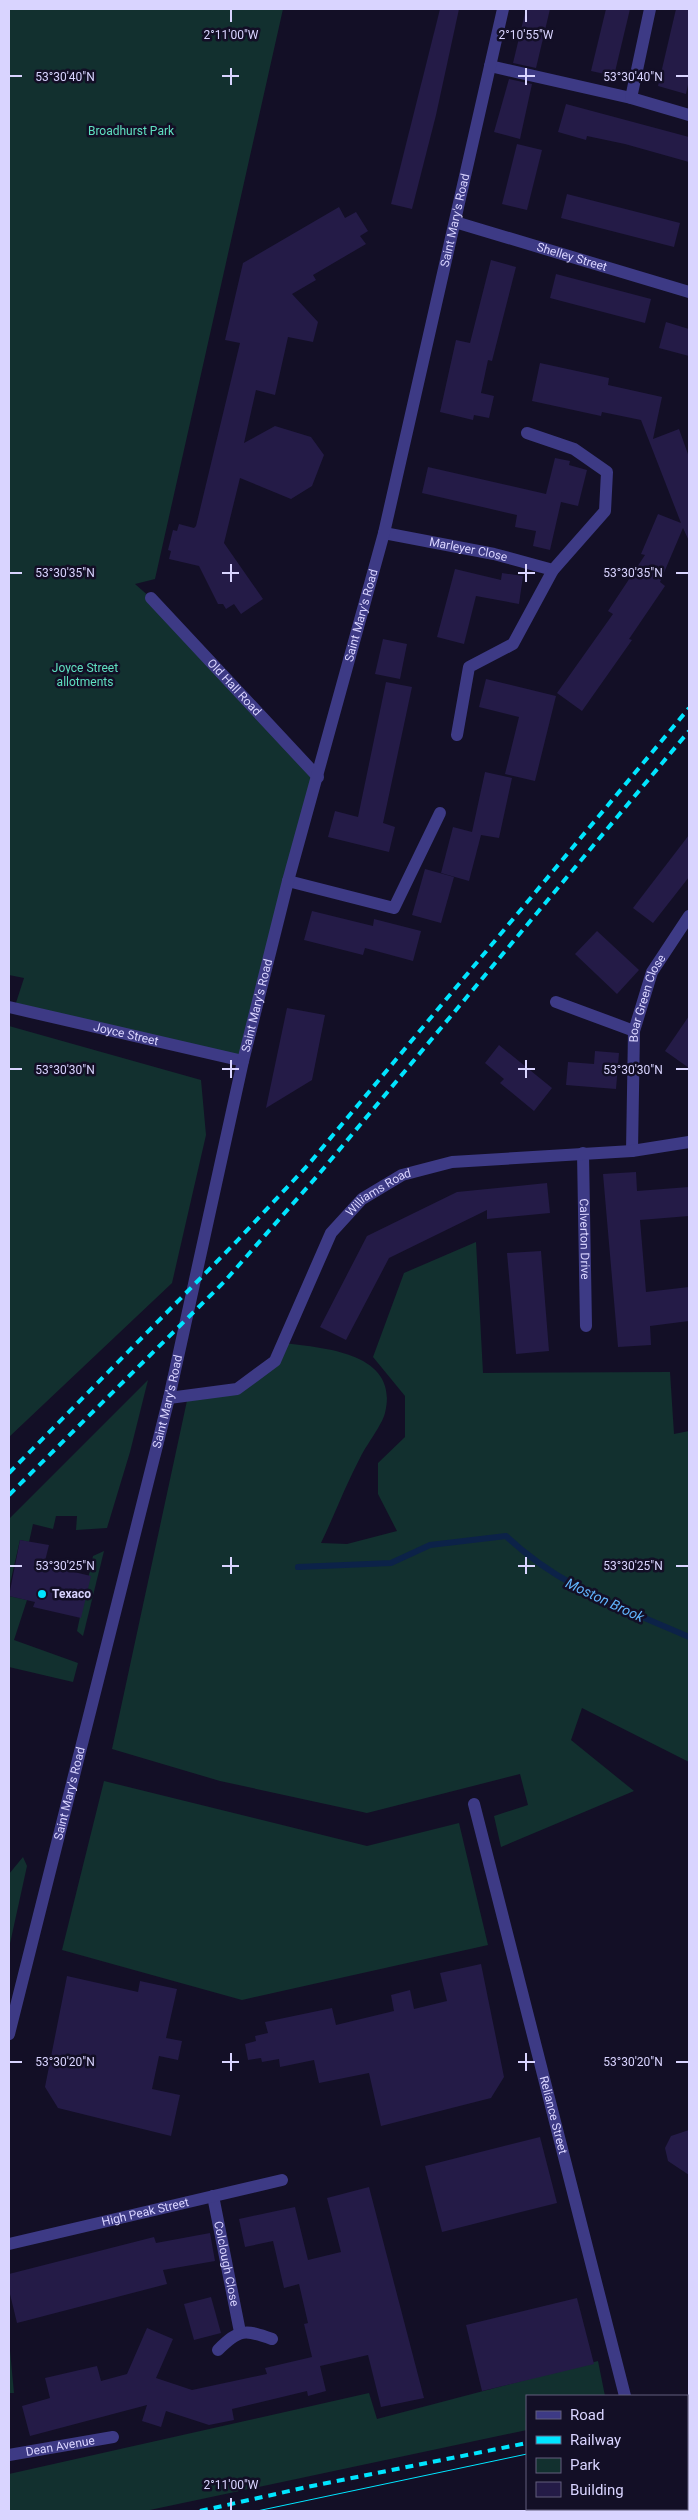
<svg xmlns="http://www.w3.org/2000/svg" width="698" height="2520" font-family="Roboto,sans-serif">
	<style>
		.green { fill: #12302f }
		.lines { fill: none; stroke-linecap: round; stroke-linejoin: round }
		.stream { stroke: #0c2248; stroke-width: 6 }
		.building { fill: #241b47 }
		.minor { stroke: #3d3a85; stroke-width: 12 }
		.tertiary { stroke: #3d3a85; stroke-width: 12 }
		.tram { stroke: #00e5ff; stroke-width: 1 }
		.rail { stroke: #00e5ff; stroke-width: 4; stroke-dasharray: 8 6; stroke-linecap: butt }
		.ticks { fill: none; stroke: #d9d4ff; stroke-width: 2 }
		.poi-dot { fill: #00e5ff; stroke: #130f26; stroke-width: 2 }
		.labels { text-anchor: middle; stroke-width: 5; stroke-linejoin: round; paint-order: stroke }
		.park-label { font-size: 12px; fill: #5fe0c0; stroke: #130f26 }
		.street-label { font-size: 12px; fill: #d9d4ff; stroke: #130f26 }
		.poi-label { font-size: 12px; font-weight: bold; fill: #d9d4ff; stroke: #130f26; text-anchor: start }
		.water-label { font-size: 14px; font-style: italic; fill: #62b6ff; stroke: #130f26 }
		.ticks-label { font-size: 12px; text-anchor: middle; fill: #d9d4ff; stroke: #130f26; stroke-width: 5; stroke-linejoin: round; paint-order: stroke }
	</style>
	<rect width="100%" height="100%" fill="#130f26"/>
	<g class="green">
		<path d="M9 9H283L155 579 135 584 151 598 318 777 243 1061 14 1009 24 978 9 975Z"/>
		<path d="M9 1026 201 1080 206 1135 172 1283 9 1437Z"/>
		<path d="M476 1242 483 1373 670 1372 674 1434 689 1431V1762L582 1708 571 1740 634 1791 501 1847 494 1816 528 1805 520 1774 367 1813 220 1781 112 1749 188 1396 237 1389 275 1361 283 1343C323 1348 400 1352 385 1413 382 1425 367 1444 361 1456 346 1484 335 1514 321 1543L347 1544 397 1531 378 1494V1463L405 1437V1396L373 1357 404 1273Z"/>
		<path d="M148 1380 130 1452 107 1528 76 1530 77 1516H56L53 1529 33 1524 29 1542 20 1540 9 1588V1519Z"/>
		<path d="M104 1551 83 1636 77 1631 93 1556Z"/>
		<path d="M9 1596 27 1600 14 1640 78 1663 73 1682 9 1667Z"/>
		<path d="M104 1781 367 1846 459 1823 488 1945 242 2000 62 1950Z"/>
		<path d="M23 1857 27 1866 9 1948V1874Z"/>
		<path d="M9 2340 14 2393H9Z"/>
		<path d="M598 2361 605 2396H527V2430L145 2511H9V2474L369 2393 377 2419Z"/>
	</g>
	<g class="lines">
		<path class="stream" d="M298 1567 391 1563 430 1545 506 1536C561 1588 621 1607 689 1637"/>
	</g>
	<g class="building">
		<path d="M440 9H459L436 115 412 209 391 204Z"/>
		<path d="M526 9H550L536 68 513 63Z"/>
		<path d="M606 9H630L614 76 591 71Z"/>
		<path d="M676 9H689V80L686 94 658 86Z"/>
		<path d="M509 79 532 84 520 139 494 132Z"/>
		<path d="M566 104 689 137V162L625 144 587 136 586 140 558 132Z"/>
		<path d="M517 144 542 150 527 210 502 204Z"/>
		<path d="M567 194 680 223 674 247 561 218Z"/>
		<path d="M339 207 345 218 356 212 368 231 360 236 366 244 313 275 316 280 292 294 318 322 313 342 288 337 275 395 256 390 244 443 275 426 311 437 324 455 312 486 291 499 240 478 224 543 263 599 241 614 234 604 226 609 223 604H218L199 566 169 559 171 551 168 550 173 530 177 531 179 524 194 528 196 526 240 343 225 340 243 263Z"/>
		<path d="M491 260 516 267 492 361 488 360 481 393 494 396 489 418 474 415 473 420 440 412 456 340 470 343Z"/>
		<path d="M556 274 651 299 645 323 550 298Z"/>
		<path d="M666 322 689 329V356L659 348Z"/>
		<path d="M540 363 609 378 608 385 662 397 653 439 679 429 689 457V541L683 528 660 582 665 586 629 639 632 640 582 711 557 693 613 614 608 611 645 555 641 554 658 514 681 523 641 420 602 412 601 416 532 401Z"/>
		<path d="M555 458 570 461 569 465 587 470 578 506 561 502 550 550 533 546 536 531 515 527 517 515 422 493 428 467 546 494Z"/>
		<path d="M455 569 501 580 502 573 523 576 519 604 476 596 464 644 437 637Z"/>
		<path d="M383 639 407 644 400 679 375 674Z"/>
		<path d="M486 679 556 696 535 781 505 774 519 717 479 707Z"/>
		<path d="M386 682 412 687 383 823 395 827 389 852 328 837 335 811 358 817Z"/>
		<path d="M485 772 512 778 499 838 481 835 469 881 441 873 453 827 472 832Z"/>
		<path d="M689 835V877L653 923 633 908Z"/>
		<path d="M425 869 454 877 441 923 412 915Z"/>
		<path d="M312 911 373 926 374 919 421 931 413 961 365 948 363 955 304 940Z"/>
		<path d="M597 931 639 970 617 994 575 954Z"/>
		<path d="M287 1008 325 1015 312 1080 266 1108Z"/>
		<path d="M689 1016V1068L665 1051Z"/>
		<path d="M499 1045 552 1088 534 1111 500 1083 504 1079 485 1063Z"/>
		<path d="M595 1051 619 1053 616 1089 566 1085 568 1062 594 1064Z"/>
		<path d="M636 1172 637 1191 689 1187V1216L640 1220 646 1292 689 1287V1321L650 1326 651 1345 618 1347 603 1174Z"/>
		<path d="M547 1183 550 1213 487 1219V1210L389 1258 346 1340 320 1327 367 1236 457 1192Z"/>
		<path d="M541 1251 549 1351 516 1354 507 1253Z"/>
		<path d="M20 1540 49 1545 44 1565 91 1576 81 1618 33 1607 35 1602 9 1596Z"/>
		<path d="M481 1964 504 2077 491 2098 381 2126 369 2073 319 2083 314 2060 280 2067 279 2059 262 2062 261 2058 248 2060 245 2044 256 2041 255 2036 268 2033 265 2022 332 2008 336 2025 394 2011 391 1995 410 1990 414 2009 447 2001 440 1973Z"/>
		<path d="M67 1976 138 1992 140 1981 177 1989 166 2038 182 2041 178 2060 159 2056 152 2089 180 2095 171 2136 58 2108 45 2087Z"/>
		<path d="M689 2130V2175L668 2161 665 2148 671 2136Z"/>
		<path d="M540 2137 557 2203 442 2232 425 2166Z"/>
		<path d="M369 2187 424 2398 381 2407 368 2355 320 2366 326 2391 308 2396 307 2391 232 2409 234 2420 209 2425 166 2411 161 2427 142 2421 147 2405 30 2436 22 2406 50 2398 45 2378 97 2366 101 2381 127 2374 147 2328 173 2339 156 2378 192 2390 267 2374 265 2368 312 2357 304 2324 308 2323 299 2284 284 2288 273 2241 245 2247 239 2219 295 2207 308 2260 341 2252 327 2198Z"/>
		<path d="M210 2233 215 2261 163 2270 167 2284 17 2323 9 2290V2274L154 2237 156 2243Z"/>
		<path d="M211 2297 221 2333 194 2340 184 2304Z"/>
		<path d="M577 2298 594 2364 482 2391 466 2325Z"/>
	</g>
	<g class="lines">
		<g class="minor">
			<path d="M490 66 631 98 689 115"/>
			<path d="M631 98 650 9"/>
			<path id="s1" d="M455 222 689 292"/>
			<path id="s2" d="M384 533 494 554 553 570"/>
			<path id="s3" d="M151 598 318 777"/>
			<path d="M457 735 469 667 513 644 553 570 605 511 607 472 574 449 527 433"/>
			<path d="M288 881 394 908 440 813"/>
			<path d="M556 1002 634 1031"/>
			<path id="s4" d="M632 1151 634 1031 652 972 689 916"/>
			<path id="s5" d="M583 1153 586 1326"/>
			<path id="s6" d="M169 1398 237 1389 275 1361 331 1233 362 1199 402 1175 452 1162 632 1151 689 1142"/>
			<path id="s7" d="M474 1804 625 2396"/>
			<path id="s8" d="M213 2196 240 2332"/>
			<path id="s9" d="M9 2244 282 2180"/>
			<path d="M218 2350C239 2329 245 2329 272 2339"/>
			<path id="s10" d="M9 2455 113 2437"/>
			<path d="M650 2509V2511"/>
		</g>
		<g class="tertiary">
			<path id="s11" d="M9 1007 243 1061"/>
			<path id="s12" d="M9 2034 169 1398 243 1061 288 881 384 533 503 9"/>
		</g>
		<g class="tram">
			<path d="M687 2421 689 2420"/>
			<path d="M257 2511 527 2454"/>
		</g>
		<g class="rail">
			<path d="M9 1473 236 1242 308 1165 689 708"/>
			<path d="M9 1495 224 1282 319 1174 689 731"/>
			<path d="M687 2409 689 2408"/>
			<path d="M200 2511 307 2487 527 2443"/>
		</g>
	</g>
	<path class="ticks" d="M231 10V22M526 10V22M231 68V85M526 68V85M10 76H22M222 76H239M518 76H535M676 76H688M231 564V582M526 564V582M10 573H22M222 573H239M518 573H535M676 573H688M231 1060V1078M526 1060V1078M10 1069H22M222 1069H239M518 1069H535M676 1069H688M231 1557V1574M526 1557V1574M10 1566H22M222 1566H239M518 1566H535M676 1566H688M231 2053V2071M526 2053V2071M10 2062H22M222 2062H239M518 2062H535M676 2062H688M231 2498V2510"/>
	<circle class="poi-dot" cx="42" cy="1594" r="5"/>
	<g class="labels">
		<g class="park-label">
			<text x="131" y="135">Broadhurst Park</text>
			<text x="85" y="672">Joyce Street<tspan x="85" dy="14">allotments</tspan></text>
		</g>
		<g class="street-label">
			<text dy="4" stroke="none"><textPath href="#s12" startOffset="1868">Saint Mary's Road</textPath></text>
			<text dy="4" stroke="none"><textPath href="#s1" startOffset="122">Shelley Street</textPath></text>
			<text dy="4" stroke="none"><textPath href="#s2" startOffset="86">Marleyer Close</textPath></text>
			<text dy="4" stroke="none"><textPath href="#s12" startOffset="1462">Saint Mary's Road</textPath></text>
			<text dy="4" stroke="none"><textPath href="#s3" startOffset="122">Old Hall Road</textPath></text>
			<text dy="4" stroke="none"><textPath href="#s4" startOffset="155">Boar Green Close</textPath></text>
			<text dy="4" stroke="none"><textPath href="#s12" startOffset="1058">Saint Mary's Road</textPath></text>
			<text dy="4" stroke="none"><textPath href="#s11" startOffset="120">Joyce Street</textPath></text>
			<text dy="4" stroke="none"><textPath href="#s6" startOffset="319">Williams Road</textPath></text>
			<text dy="4" stroke="none"><textPath href="#s5" startOffset="86">Calverton Drive</textPath></text>
			<text dy="4" stroke="none"><textPath href="#s12" startOffset="652">Saint Mary's Road</textPath></text>
			<text dy="4" stroke="none"><textPath href="#s12" startOffset="248">Saint Mary's Road</textPath></text>
			<text dy="4" stroke="none"><textPath href="#s7" startOffset="321">Reliance Street</textPath></text>
			<text dy="4" stroke="none"><textPath href="#s9" startOffset="140">High Peak Street</textPath></text>
			<text dy="4" stroke="none"><textPath href="#s8" startOffset="69">Colclough Close</textPath></text>
			<text dy="4" stroke="none"><textPath href="#s10" startOffset="52">Dean Avenue</textPath></text>
		</g>
		<g class="poi-label">
			<text x="52" y="1598">Texaco</text>
		</g>
		<g class="water-label">
			<text transform="translate(605 1600) rotate(25)" y="5">Moston Brook</text>
		</g>
	</g>
	<g class="ticks-label">
		<text x="231" y="39">2°11'00"W</text>
		<text x="526" y="39">2°10'55"W</text>
		<text x="65" y="81">53°30'40"N</text>
		<text x="633" y="81">53°30'40"N</text>
		<text x="65" y="577">53°30'35"N</text>
		<text x="633" y="577">53°30'35"N</text>
		<text x="65" y="1074">53°30'30"N</text>
		<text x="633" y="1074">53°30'30"N</text>
		<text x="65" y="1570">53°30'25"N</text>
		<text x="633" y="1570">53°30'25"N</text>
		<text x="65" y="2066">53°30'20"N</text>
		<text x="633" y="2066">53°30'20"N</text>
		<text x="231" y="2489">2°11'00"W</text>
	</g>
	<rect width="698" height="2520" fill="none" stroke="#d9d4ff" stroke-width="20"/>
	<rect x="526" y="2395" width="162" height="115" fill="#130f26" stroke="#625e7d"/>
	<rect x="536" y="2411" width="25" height="8" fill="#3d3a85" stroke="#625e7d"/>
	<text x="570" y="2420" font-size="15" fill="#d9d4ff">Road</text>
	<rect x="536" y="2436" width="25" height="8" fill="#00e5ff" stroke="#625e7d"/>
	<text x="570" y="2445" font-size="15" fill="#d9d4ff">Railway</text>
	<rect x="536" y="2458" width="25" height="15" fill="#12302f" stroke="#625e7d"/>
	<text x="570" y="2470" font-size="15" fill="#d9d4ff">Park</text>
	<rect x="536" y="2482" width="25" height="15" fill="#241b47" stroke="#625e7d"/>
	<text x="570" y="2495" font-size="15" fill="#d9d4ff">Building</text>
</svg>
